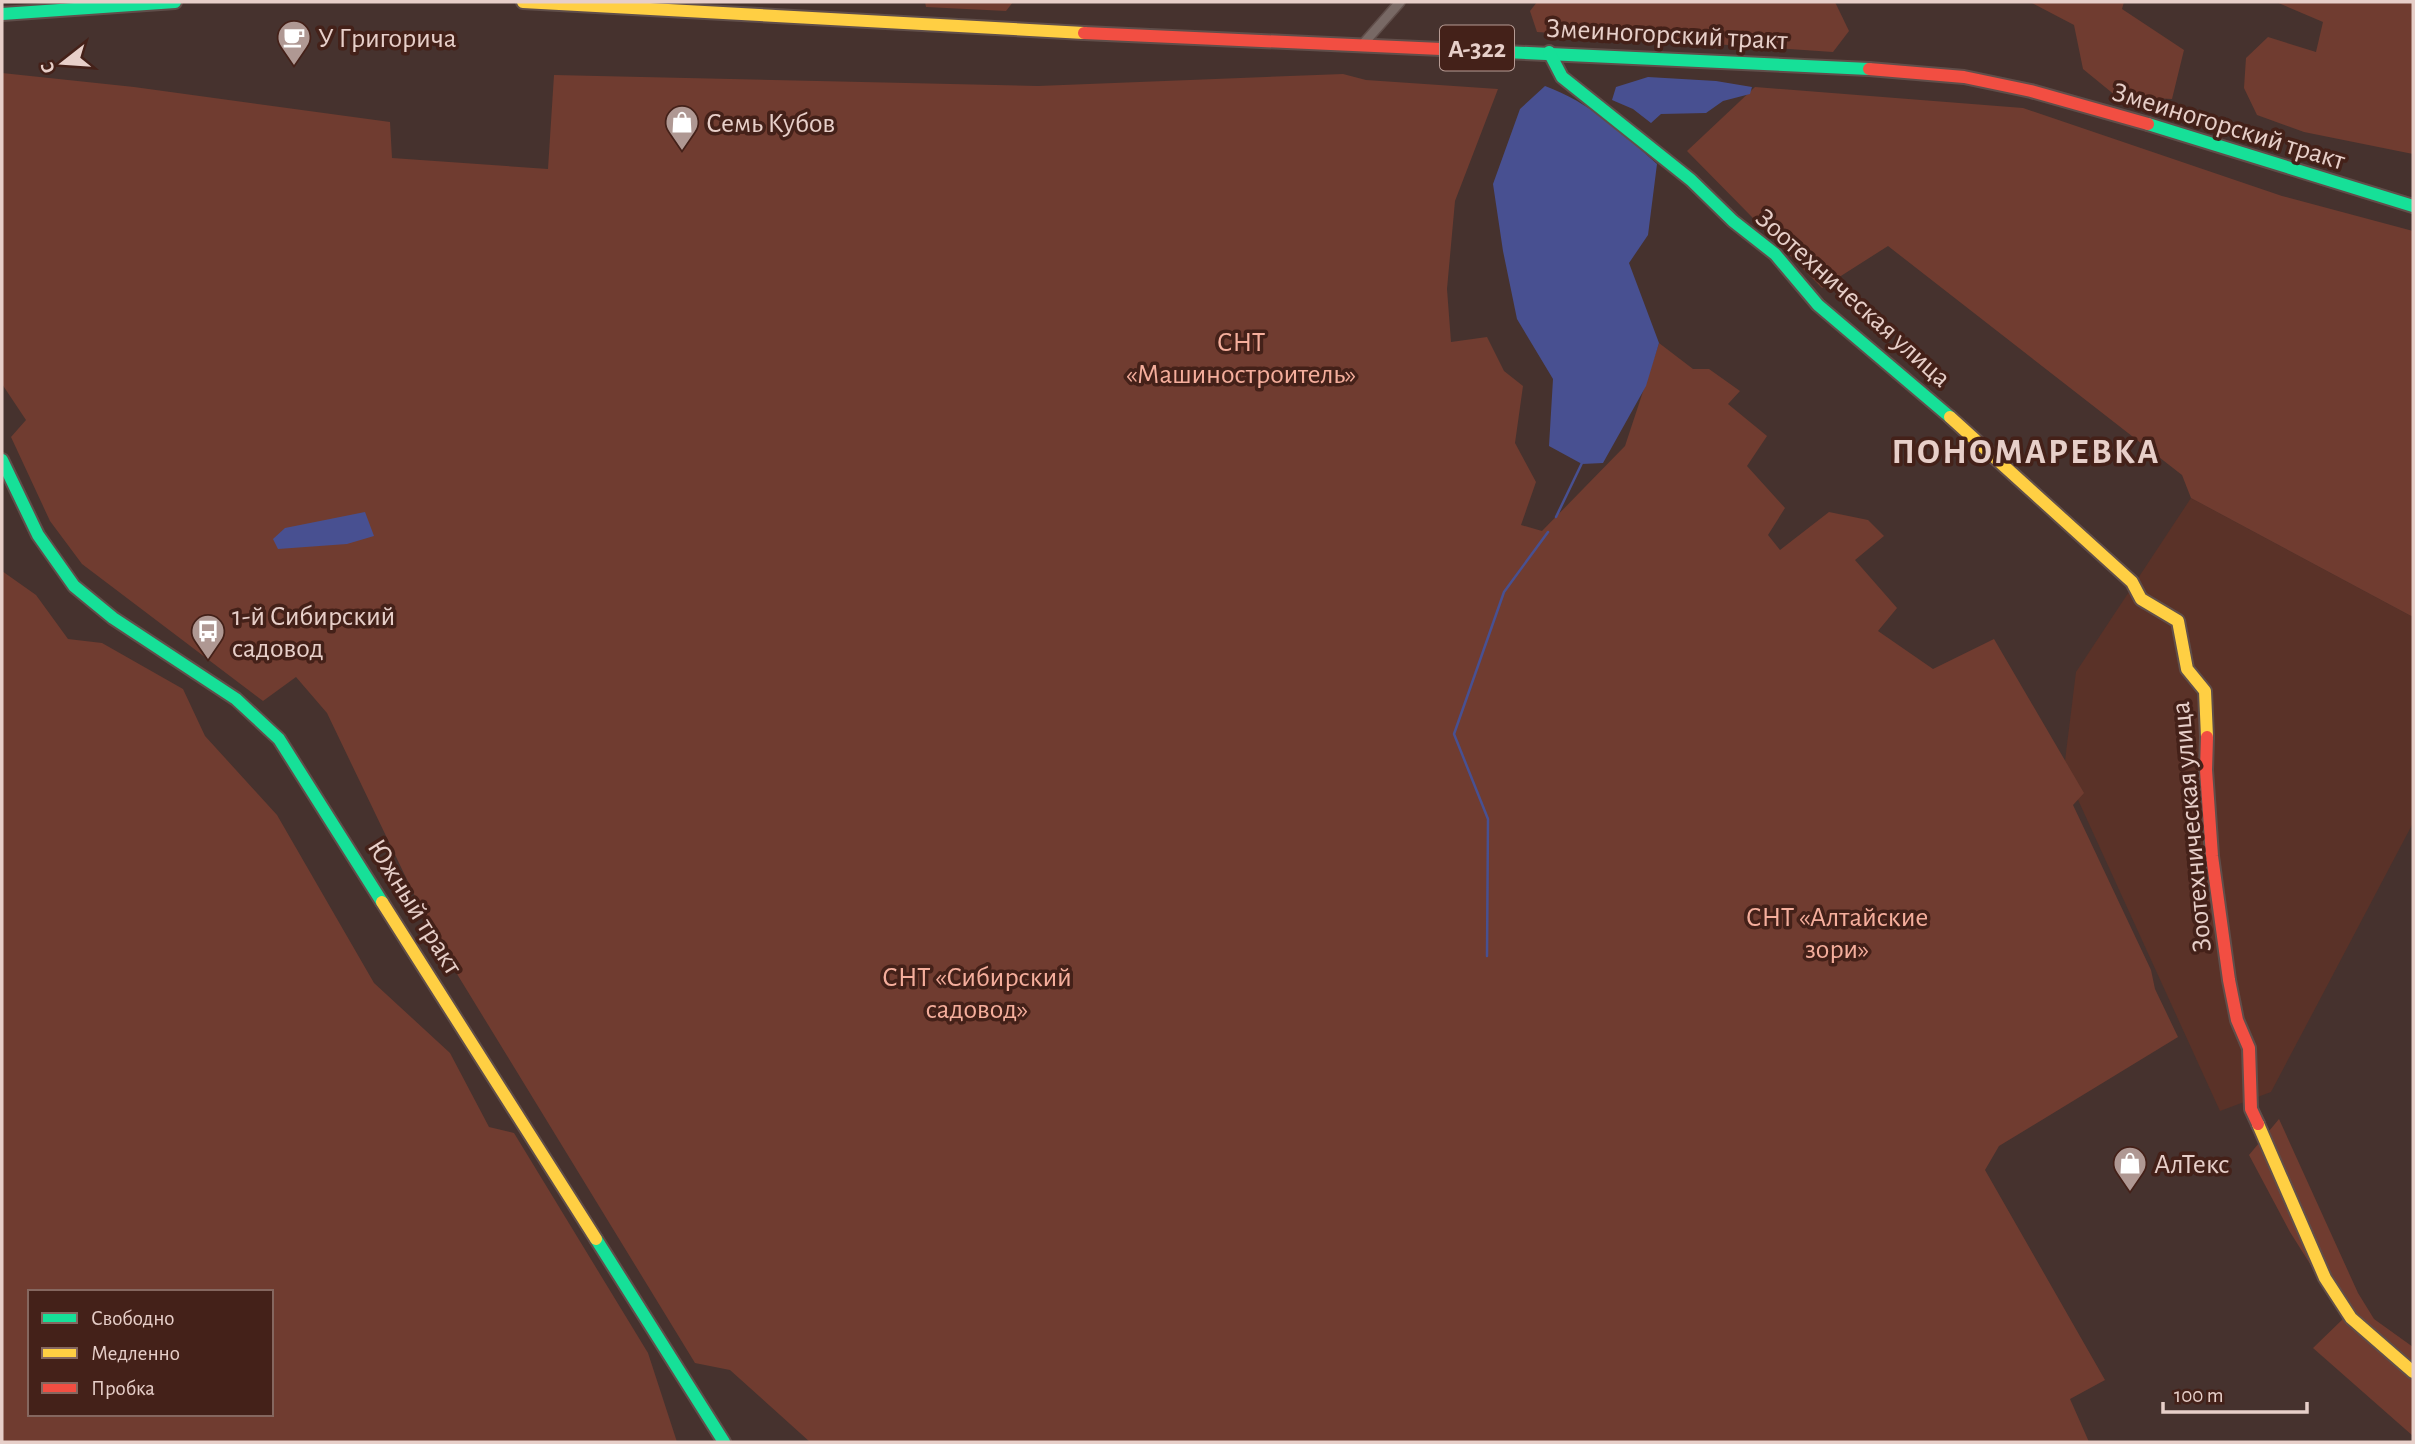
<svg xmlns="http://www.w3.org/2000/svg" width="2415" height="1444" font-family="'Alegreya Sans',sans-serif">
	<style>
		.built { fill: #5a3228 }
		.green { fill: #703c30; fill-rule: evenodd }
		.water { fill: #485091 }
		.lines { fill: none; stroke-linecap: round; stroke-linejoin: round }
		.stream { stroke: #485091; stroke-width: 2.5 }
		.street-casing { stroke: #604e4a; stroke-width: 12 }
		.fast-casing { stroke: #604e4a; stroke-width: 16 }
		.slow-casing { stroke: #604e4a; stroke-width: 16 }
		.jam-casing { stroke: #604e4a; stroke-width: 16 }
		.street { stroke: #786965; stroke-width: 9 }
		.fast { stroke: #16e098; stroke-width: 12 }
		.slow { stroke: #ffcf43; stroke-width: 12 }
		.jam { stroke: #f24e42; stroke-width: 12 }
		.labels { text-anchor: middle; stroke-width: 7; stroke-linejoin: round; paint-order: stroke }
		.shield { fill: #442119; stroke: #b69b94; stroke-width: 2 }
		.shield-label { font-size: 26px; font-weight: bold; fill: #e7cfc9 }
		.street-label { font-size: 28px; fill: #e7cfc9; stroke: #442119 }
		.poi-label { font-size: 28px; fill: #e7cfc9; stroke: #442119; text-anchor: start }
		.park-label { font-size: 28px; fill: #f5ae9c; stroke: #442119 }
		.district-label { font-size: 35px; font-weight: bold; letter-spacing: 2px; fill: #e7cfc9; stroke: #442119 }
	</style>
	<rect width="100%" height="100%" fill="#46322e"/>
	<path class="built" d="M2191 498 2413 617V823L2271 1092 2220 1111 2064 769 2076 672Z"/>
	<g class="green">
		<path d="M925 2H1013L1006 11 926 7Z"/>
		<path d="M1537 2H1835L1849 31 1833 52 1537 32 1530 11Z"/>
		<path d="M2030 2H2124L2122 9 2184 50 2172 99 2116 96 2083 69 2074 25Z"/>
		<path d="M2276 2H2413V154L2304 132 2257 115 2244 88 2246 58 2268 37 2316 52 2323 22Z"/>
		<path d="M2 73 134 87 390 122 392 158 548 169 554 75 1038 86 1343 74 1366 80 1498 89 1455 201 1447 289 1451 342 1487 337 1504 371 1523 386 1515 443 1536 482 1521 525 1542 531 1625 446 1659 343 1693 369H1709L1740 391 1728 404 1767 436 1747 466 1785 508 1768 535 1780 550 1829 512 1868 520 1884 536 1855 560 1897 608 1878 631 1933 669 1994 639 2084 793 2073 805 2151 970 2155 989 2178 1037 1999 1146 1985 1170 2105 1380 2070 1399 2089 1442H810L730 1370 695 1363 435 938 327 713 296 677 263 701 82 564 50 521 11 437 26 420 2 384Z"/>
		<path d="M1755 87 2023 108 2282 196 2413 231V617L2191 498 2182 475 1888 246 1822 288 1687 151Z"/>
		<path d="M2 571 36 595 68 639 102 643 183 689 205 736 277 815 374 983 450 1053 489 1127 514 1133 648 1353 677 1442H2ZM30 1292H271V1414H30Z"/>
		<path d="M2279 1119 2358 1293 2374 1319 2413 1347V1436L2313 1348 2344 1318 2290 1232 2249 1155Z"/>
	</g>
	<g class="water">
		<path d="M1648 77 1716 81 1752 87 1750 94 1723 101 1706 113 1661 114 1651 123 1633 109 1612 100 1616 87Z"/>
		<path d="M1545 86C1589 102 1623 133 1657 164L1648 235 1629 263 1659 343 1646 386 1603 463 1582 464 1549 446 1553 379 1517 319 1503 251 1493 184 1520 109Z"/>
		<path d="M365 512 374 536 347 544 278 549 273 539 285 528Z"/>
	</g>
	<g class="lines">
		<g class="stream">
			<path d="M1556 517 1582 463"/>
			<path d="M1487 956 1488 819 1454 734 1504 592 1548 532"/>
		</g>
		<defs>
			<path id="street" d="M1363 44 1400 2"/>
			<g id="fast">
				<path d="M2 14 175 2"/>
				<path d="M1441 49 1869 69"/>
				<path d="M1549 52 1562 77 1691 180 1733 221 1775 254 1818 305 1950 417"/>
				<path d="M2148 124 2413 206"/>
				<path d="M2 460 38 535 74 586 113 618 236 699 279 739 382 902"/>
				<path d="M596 1239 724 1442"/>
			</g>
			<g id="slow">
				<path d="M523 2 1084 33"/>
				<path d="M1950 417 2132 582 2141 599 2178 621 2187 669 2205 691 2207 737"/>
				<path d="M382 902 596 1239"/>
				<path d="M2258 1124 2325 1278 2351 1318 2413 1372"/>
			</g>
			<g id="jam">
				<path d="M1084 33 1441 49"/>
				<path d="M1869 69 1964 77 2031 91 2148 124"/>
				<path d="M2207 737 2206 770 2212 856 2229 980 2237 1020 2249 1048 2251 1109 2258 1124"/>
			</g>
		</defs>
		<use href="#street" class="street-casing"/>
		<use href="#fast" class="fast-casing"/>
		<use href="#slow" class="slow-casing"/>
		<use href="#jam" class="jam-casing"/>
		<use href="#street" class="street"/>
		<use href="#fast" class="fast"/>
		<use href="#slow" class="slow"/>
		<use href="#jam" class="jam"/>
	</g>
	<defs>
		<symbol id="cafe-pin" viewBox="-11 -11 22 30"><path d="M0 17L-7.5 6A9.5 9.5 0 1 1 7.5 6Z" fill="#af9893" stroke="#442119"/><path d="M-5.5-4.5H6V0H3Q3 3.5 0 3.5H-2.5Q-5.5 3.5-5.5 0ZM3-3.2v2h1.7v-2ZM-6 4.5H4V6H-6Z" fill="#fff"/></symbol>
		<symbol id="shop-pin" viewBox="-11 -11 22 30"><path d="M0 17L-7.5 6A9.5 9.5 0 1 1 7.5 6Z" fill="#af9893" stroke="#442119"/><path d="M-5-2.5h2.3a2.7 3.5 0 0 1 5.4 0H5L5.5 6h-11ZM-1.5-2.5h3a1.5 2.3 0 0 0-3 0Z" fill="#fff"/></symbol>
		<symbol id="bus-pin" viewBox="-11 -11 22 30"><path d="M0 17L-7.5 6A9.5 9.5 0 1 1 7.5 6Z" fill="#af9893" stroke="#442119"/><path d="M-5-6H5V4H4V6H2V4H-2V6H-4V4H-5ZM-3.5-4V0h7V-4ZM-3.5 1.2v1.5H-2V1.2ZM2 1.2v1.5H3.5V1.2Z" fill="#fff"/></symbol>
	</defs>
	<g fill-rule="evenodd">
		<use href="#cafe-pin" x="275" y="18" width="38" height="52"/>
		<use href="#shop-pin" x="663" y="103" width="38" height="52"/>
		<use href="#bus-pin" x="189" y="612" width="38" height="52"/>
		<use href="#shop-pin" x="2111" y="1144" width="38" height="52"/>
	</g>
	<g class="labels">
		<rect class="shield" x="1440" y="25.5" width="74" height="45" rx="5"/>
		<g class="shield-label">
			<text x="1477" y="57">А-322</text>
		</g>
		<g class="street-label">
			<text transform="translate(1667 33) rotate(3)" y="10">Змеиногорский тракт</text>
			<text transform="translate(2229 125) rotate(17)" y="10">Змеиногорский тракт</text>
			<text transform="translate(1854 297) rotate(42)" y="10">Зоотехническая улица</text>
			<text transform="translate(2190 827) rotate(-95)" y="10">Зоотехническая улица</text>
			<text transform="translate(416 906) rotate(58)" y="10">Южный тракт</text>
		</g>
		<g class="poi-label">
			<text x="318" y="47">У Григорича</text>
			<text x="706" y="132">Семь Кубов</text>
			<text x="232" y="625">1-й Сибирский<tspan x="232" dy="32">садовод</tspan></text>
			<text x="2154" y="1173">АлТекс</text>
		</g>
		<g class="park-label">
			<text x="1241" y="351">СНТ<tspan x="1241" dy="32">«Машиностроитель»</tspan></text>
			<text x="1837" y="926">СНТ «Алтайские<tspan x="1837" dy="32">зори»</tspan></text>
			<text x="977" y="986">СНТ «Сибирский<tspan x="977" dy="32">садовод»</tspan></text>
		</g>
		<g class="district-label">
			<text x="2026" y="463">ПОНОМАРЕВКА</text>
		</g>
	</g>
	<rect width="2415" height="1444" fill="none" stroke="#e7cfc9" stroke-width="7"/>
	<rect x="28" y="1290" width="245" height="126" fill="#442119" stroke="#85675f" stroke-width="2"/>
	<rect x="42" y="1313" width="35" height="10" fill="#16e098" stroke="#85675f" stroke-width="2"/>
	<text x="91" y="1325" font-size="21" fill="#e7cfc9">Свободно</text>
	<rect x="42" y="1348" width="35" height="10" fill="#ffcf43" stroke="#85675f" stroke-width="2"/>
	<text x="91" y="1360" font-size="21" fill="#e7cfc9">Медленно</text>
	<rect x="42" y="1383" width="35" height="10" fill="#f24e42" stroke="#85675f" stroke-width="2"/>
	<text x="91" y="1395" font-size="21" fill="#e7cfc9">Пробка</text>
	<g transform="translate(63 63) rotate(253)" stroke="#442119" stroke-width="5" paint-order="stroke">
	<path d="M0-5L12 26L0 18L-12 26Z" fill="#e7cfc9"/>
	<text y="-10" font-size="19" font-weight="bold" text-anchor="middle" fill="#e7cfc9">С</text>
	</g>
	<path d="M2163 1402v10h144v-10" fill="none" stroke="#e7cfc9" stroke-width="3.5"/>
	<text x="2174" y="1402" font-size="21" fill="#e7cfc9" stroke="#442119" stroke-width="5" paint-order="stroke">100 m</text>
</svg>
